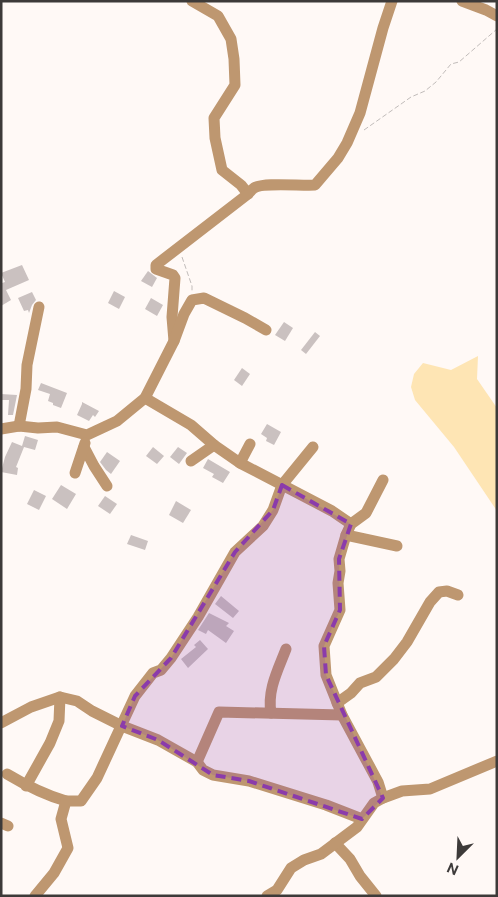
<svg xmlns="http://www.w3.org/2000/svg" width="498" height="897" font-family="'Public Sans',sans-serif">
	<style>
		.green { fill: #fee5b4 }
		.building { fill: #cac1c0 }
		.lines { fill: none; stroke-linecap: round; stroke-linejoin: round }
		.path { stroke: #c1bcba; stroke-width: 1; stroke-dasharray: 5 2.5; stroke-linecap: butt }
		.minor { stroke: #be9770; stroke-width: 11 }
		.marked { fill: #8b3bab; fill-opacity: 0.2; stroke: #8b3bab; stroke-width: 4; stroke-dasharray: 10 6; stroke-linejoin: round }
	</style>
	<rect width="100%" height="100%" fill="#fff9f6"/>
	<path class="green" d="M478 356 477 379 497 408V511L454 447 415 400 411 387 414 374 423 363 451 370Z"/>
	<g class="building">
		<path d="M22 265 29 280 6 290 11 300 1 306V282L2 283 5 282 1 273Z"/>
		<path d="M148 271 157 278 152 287 141 281Z"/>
		<path d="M114 291 125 297 119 309 108 303Z"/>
		<path d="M32 292 36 300 32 305 29 313 28 310 24 311 18 298Z"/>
		<path d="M151 298 163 305 157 316 145 309Z"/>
		<path d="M284 322 293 328 285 341 275 335Z"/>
		<path d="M315 332 320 336 306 354 301 350Z"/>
		<path d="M242 368 250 374 242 386 234 380Z"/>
		<path d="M41 383 67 393 61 408 53 405V403L48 401 50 394 38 390Z"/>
		<path d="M1 394 17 395 13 415H8L9 400H1Z"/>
		<path d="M82 402 99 411 95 417 93 415 89 421 77 415 82 404Z"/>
		<path d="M267 424 281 432 274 445 266 441 267 438 261 434Z"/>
		<path d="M25 436 38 440 35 450 24 447 16 467 18 468 17 475 1 472 5 457 12 442 22 446Z"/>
		<path d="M153 447 164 456 157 464 146 456Z"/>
		<path d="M178 447 187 453 179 464 170 457Z"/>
		<path d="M107 452 120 461 111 474 106 470 100 462Z"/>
		<path d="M208 459 230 472 223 483 212 477 214 474 203 468Z"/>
		<path d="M61 485 76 494 67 509 52 499Z"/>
		<path d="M34 490 46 496 39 510 27 504Z"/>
		<path d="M105 496 117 504 110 514 98 506Z"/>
		<path d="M176 501 191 510 183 523 169 515Z"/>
		<path d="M131 535 148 541 145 550 127 544Z"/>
		<path d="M221 596 239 611 233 618 215 604Z"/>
		<path d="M209 613 229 623 226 626 234 631 226 643 208 630 206 634 198 630Z"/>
		<path d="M200 640 208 649 188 668 181 659 196 647 194 645Z"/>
	</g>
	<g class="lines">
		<g class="path">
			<path d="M364 130 411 97 425 91 436 82 451 64 459 62 497 29"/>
			<path d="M182 257 192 286V291"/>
		</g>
		<g class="minor">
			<path d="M192 1 218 16 231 39 234 59 235 85 214 118 215 138 222 170 241 185 248 194"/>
			<path d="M462 1 486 10 497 16"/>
			<path d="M174 341 172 317 175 278 173 275 156 269V265L248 194C250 192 251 190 254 188 262 182 302 186 315 185L338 158 347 143 360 113 383 28 392 1"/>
			<path d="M145 398 191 425 214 445 240 463 332 511 351 524"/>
			<path d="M19 426 26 389 27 365 39 307"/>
			<path d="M1 429 19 426 38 428 57 427 87 435 117 421 145 398 174 341 184 314 192 300 204 298 245 318 266 330"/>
			<path d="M84 447 94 466 107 486"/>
			<path d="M191 461 214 445"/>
			<path d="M240 463 250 444"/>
			<path d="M75 473 85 443"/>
			<path d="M346 535 397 546"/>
			<path d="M337 703 351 693 360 683 376 677 394 659 407 642 430 602 439 592 447 591 458 595"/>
			<path d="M271 713C267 690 278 670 286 649"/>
			<path d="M1 723 31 707 60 697 77 701 92 711 122 726 158 740 197 762 203 770 213 775 249 781 326 805 362 819"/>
			<path d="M197 762 219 712 342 715"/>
			<path d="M7 774C27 786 45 795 66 801"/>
			<path d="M26 786 50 743 59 721 60 697"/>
			<path d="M383 798 378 782 342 715 326 675 324 646 340 610 338 583 340 571 339 559 346 535 351 524 366 513 383 480"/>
			<path d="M1 823 8 826"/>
			<path d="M335 843 350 859 360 876 376 896"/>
			<path d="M35 896 54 873 68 848 61 819 66 801H81L97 778 135 696 153 673 161 670 171 658 198 617 235 552 263 526 273 510 282 485 313 447"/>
			<path d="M267 896 277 890 291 868 304 860 321 854 357 827 374 803 383 798 402 791 430 789 497 761"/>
		</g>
	</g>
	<path class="marked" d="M282 485 351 524 339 559 340 610 324 646 326 675 383 798 362 819 249 781 213 775 158 740 122 726 135 696 171 658 235 552 273 510Z"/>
	<rect width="498" height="897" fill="none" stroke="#3d3a39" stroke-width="5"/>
	<g transform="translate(458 857) rotate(204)" stroke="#fff9f6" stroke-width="4" paint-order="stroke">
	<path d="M0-4L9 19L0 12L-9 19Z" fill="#3d3a39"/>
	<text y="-8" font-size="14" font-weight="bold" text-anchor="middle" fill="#3d3a39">N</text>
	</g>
</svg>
